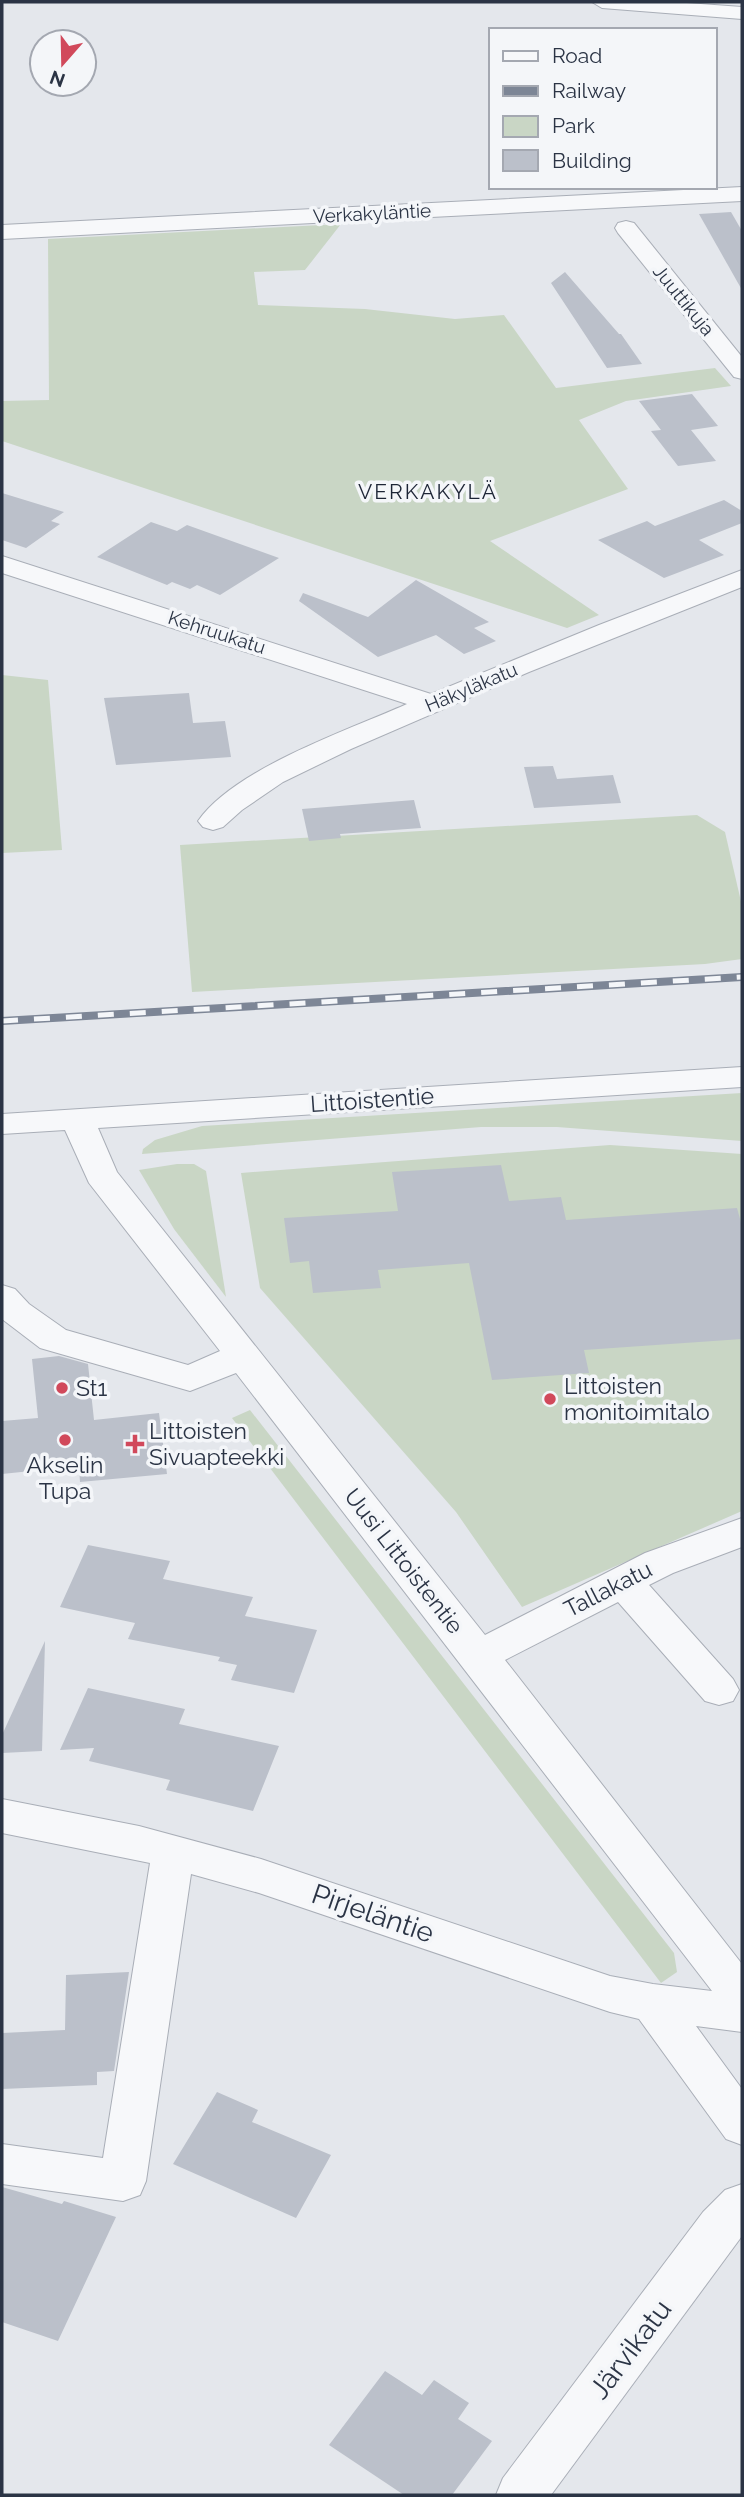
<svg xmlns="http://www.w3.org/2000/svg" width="744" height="2497" font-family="Raleway,sans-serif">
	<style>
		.green { fill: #c9d6c5 }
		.building { fill: #bbc0ca }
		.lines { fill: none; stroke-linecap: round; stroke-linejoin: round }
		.minor-casing { stroke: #a9aeb7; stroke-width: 2 }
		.minor { fill: #f7f8fa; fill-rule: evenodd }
		.rail-casing { stroke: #7d8696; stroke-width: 8 }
		.rail { stroke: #f4f6f9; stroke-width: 5; stroke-dasharray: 16; stroke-linecap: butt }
		.poi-dot { fill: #d1495b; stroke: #f4f6f9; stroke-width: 2.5 }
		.labels { text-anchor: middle; stroke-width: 7; stroke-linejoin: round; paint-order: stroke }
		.far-street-label { font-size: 19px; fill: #2b3445; stroke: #f4f6f9 }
		.far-neighbourhood-label { font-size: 21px; letter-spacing: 2px; fill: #1d2536; stroke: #f4f6f9 }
		.street-label { font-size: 23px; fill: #2b3445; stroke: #f4f6f9 }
		.poi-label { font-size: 23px; fill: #2b3445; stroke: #f4f6f9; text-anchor: start }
		.near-street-label { font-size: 28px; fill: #2b3445; stroke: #f4f6f9 }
	</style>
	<rect width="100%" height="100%" fill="#e4e7ec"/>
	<g class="green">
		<path d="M341 224 305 270 254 272 258 305 365 309 455 319 504 315 556 388 715 368 731 386 626 401 579 420 628 489 490 541 599 615 567 628 2 441V401L49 400 48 239Z"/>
		<path d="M2 675 48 680 62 850 2 853Z"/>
		<path d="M697 815 725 832 742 906V959L705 964 192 992 180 845Z"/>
		<path d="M742 1093V1141L557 1127H481L142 1154 143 1149 155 1140 202 1126Z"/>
		<path d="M610 1145 742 1154V1511L522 1607 456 1512 260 1288 241 1173Z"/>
		<path d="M177 1164H194L206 1171 226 1297 174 1229 139 1170Z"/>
		<path d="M250 1410 674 1953 677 1972 661 1983 232 1418Z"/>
	</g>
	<g class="building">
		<path d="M731 212 742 231V290L699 214Z"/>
		<path d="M565 272 619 334H621L642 364 607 368 551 283Z"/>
		<path d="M692 394 718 426 691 430 716 461 678 466 651 431 661 430 639 401Z"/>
		<path d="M2 493 64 512 51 521 60 524 26 548 2 540Z"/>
		<path d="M724 500 742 511V523L699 540 724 555 664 578 598 540 647 521 655 526Z"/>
		<path d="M151 522 177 531 187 525 279 558 220 595 197 585 190 589 172 582 167 585 97 557Z"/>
		<path d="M416 580 489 622 474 628 496 641 464 654 436 635 378 657 299 601 303 593 368 617Z"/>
		<path d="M189 693 193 723 225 721 231 757 116 765 104 698Z"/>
		<path d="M553 766 557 779 613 775 621 803 534 808 524 767Z"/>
		<path d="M414 800 421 828 340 834 341 838 309 841 302 809Z"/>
		<path d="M501 1165 509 1201 561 1197 566 1220 737 1208 742 1226V1339L584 1350 589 1373 492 1380 469 1263 378 1270 381 1288 313 1293 309 1261 290 1263 284 1218 398 1211 392 1172Z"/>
		<path d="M59 1356 88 1364 94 1420 159 1413 167 1474 80 1482 79 1466 2 1474V1421L38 1418 32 1359Z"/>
		<path d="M88 1545 170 1561 163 1579 253 1597 245 1616 317 1630 294 1693 231 1680 237 1665 218 1661 220 1657 128 1639 135 1623 60 1607Z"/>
		<path d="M45 1641 42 1751 2 1753V1735Z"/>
		<path d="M88 1688 185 1709 179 1724 279 1746 253 1811 166 1790 170 1780 89 1761 94 1748 60 1750Z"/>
		<path d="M129 1972 114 2071 97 2072V2085L2 2089V2033L65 2030 66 1975Z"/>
		<path d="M217 2092 258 2110 252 2122 331 2155 296 2218 173 2164Z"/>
		<path d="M2 2187 62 2204 64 2201 116 2217 58 2341 2 2322Z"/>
		<path d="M385 2371 422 2395 434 2380 469 2403 458 2419 492 2441 452 2495H404L329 2445Z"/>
	</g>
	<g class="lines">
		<defs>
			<g id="minor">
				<path d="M592 2H673L742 7V19L602 8Z"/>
				<path d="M742 187V201L2 239V225Z"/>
				<path d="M626 221 634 223 742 357V379L734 377 618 233 615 228 618 223Z"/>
				<path d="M2 556 431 694 599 625 742 570V587L529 672 351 749 283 782 242 810 223 827 213 830 203 827 198 821C235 768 349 730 407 704L2 573Z"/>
				<path d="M742 1067V1087L98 1128 117 1172 485 1635 645 1553 742 1518V1547L673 1573 649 1585 733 1679 739 1690 733 1701 719 1705 705 1701 618 1602 505 1660 742 1964V2032L696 2026 742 2089V2145L726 2139 639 2019 610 2012 259 1893 191 1874 146 2181 140 2195 123 2201 2 2184V2144L103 2158 150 1863 2 1833V1799L139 1826 261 1859 610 1976 653 1984 712 1991 236 1373 190 1391 40 1348 2 1319V1285L15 1289 29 1304 66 1330 188 1365 220 1351 89 1183 65 1130 2 1134V1114Z"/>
				<path d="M742 2184V2236L551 2495H496L503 2478 703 2212 725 2190Z"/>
			</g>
		</defs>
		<use href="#minor" class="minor-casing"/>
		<use href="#minor" class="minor"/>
		<defs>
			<path id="rail" d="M2 1021 742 977"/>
		</defs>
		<use href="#rail" class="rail-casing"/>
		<use href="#rail" class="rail"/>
	</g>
	<g class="poi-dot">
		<circle cx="62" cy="1388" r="7"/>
		<circle cx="550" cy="1399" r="7"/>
		<circle cx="65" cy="1440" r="7"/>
		<path d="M131.5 1433.5h7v7h7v7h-7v7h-7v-7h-7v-7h7z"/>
	</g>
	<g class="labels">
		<g class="far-street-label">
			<text transform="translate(372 213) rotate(-3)" y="7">Verkakyläntie</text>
			<text transform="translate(684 300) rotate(51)" y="7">Juuttikuja</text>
			<text transform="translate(217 632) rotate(18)" y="7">Kehruukatu</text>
			<text transform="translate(471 687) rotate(-23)" y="7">Häkyläkatu</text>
		</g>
		<g class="far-neighbourhood-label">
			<text x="428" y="499">VERKAKYLÄ</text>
		</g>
		<g class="street-label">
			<text transform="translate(372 1100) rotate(-4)" y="8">Littoistentie</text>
			<text transform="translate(404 1561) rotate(52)" y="8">Uusi Littoistentie</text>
			<text transform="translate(608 1589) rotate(-27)" y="8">Tallakatu</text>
		</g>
		<g class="poi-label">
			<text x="564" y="1394">Littoisten<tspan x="564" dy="26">monitoimitalo</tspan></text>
			<text x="76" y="1396">St1</text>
			<text x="149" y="1439">Littoisten<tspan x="149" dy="26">Sivuapteekki</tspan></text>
			<text x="65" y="1473" text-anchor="middle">Akselin<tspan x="65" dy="26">Tupa</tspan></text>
		</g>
		<g class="near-street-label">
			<text transform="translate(373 1913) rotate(19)" y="10">Pirjeläntie</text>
			<text transform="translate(630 2349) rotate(-53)" y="10">Järvikatu</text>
		</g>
	</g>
	<rect width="744" height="2497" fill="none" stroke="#2b3445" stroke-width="7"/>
	<rect x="489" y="28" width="228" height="161" fill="#f4f6f9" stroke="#a4a8b1" stroke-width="2"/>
	<rect x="503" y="51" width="35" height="10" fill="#f7f8fa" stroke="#a4a8b1" stroke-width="2"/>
	<text x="552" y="63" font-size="21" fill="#2b3445">Road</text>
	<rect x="503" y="86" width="35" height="10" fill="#7d8696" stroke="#a4a8b1" stroke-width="2"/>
	<text x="552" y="98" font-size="21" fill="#2b3445">Railway</text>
	<rect x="503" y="116" width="35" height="21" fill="#c9d6c5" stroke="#a4a8b1" stroke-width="2"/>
	<text x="552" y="133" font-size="21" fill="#2b3445">Park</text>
	<rect x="503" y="150" width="35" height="21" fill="#bbc0ca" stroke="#a4a8b1" stroke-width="2"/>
	<text x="552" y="168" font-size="21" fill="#2b3445">Building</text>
	<g transform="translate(63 63) rotate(200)"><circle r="33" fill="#f4f6f9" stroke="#a4a8b1" stroke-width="2"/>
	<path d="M0-5L12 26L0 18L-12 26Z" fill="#d1495b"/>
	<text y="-10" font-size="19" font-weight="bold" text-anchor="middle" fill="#2b3445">N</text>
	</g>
</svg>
